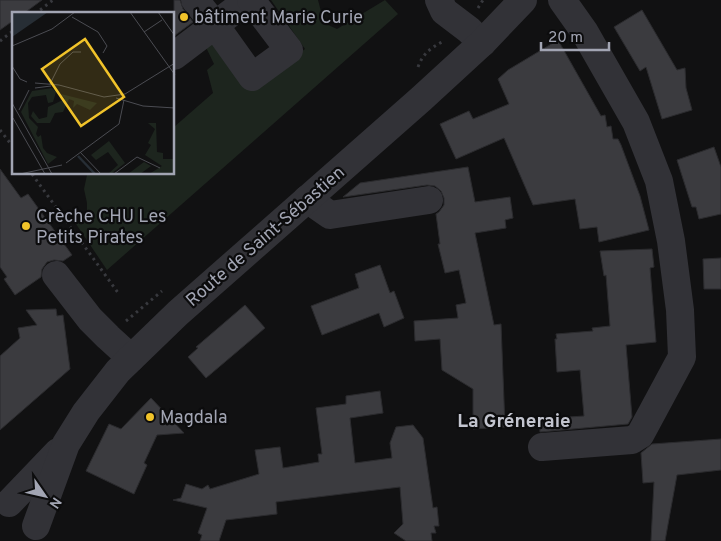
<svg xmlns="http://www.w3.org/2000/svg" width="721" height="541" font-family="Overpass,sans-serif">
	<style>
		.green { fill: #1d251e }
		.building { fill: #3b3b3f; stroke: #2b2b2e }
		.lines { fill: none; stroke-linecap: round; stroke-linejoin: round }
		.path { stroke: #38393e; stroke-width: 3; stroke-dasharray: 2.5 4; stroke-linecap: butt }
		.minor { stroke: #323237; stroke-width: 28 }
		.poi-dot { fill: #f1c32a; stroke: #0c0c0d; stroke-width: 2 }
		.labels { text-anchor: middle; stroke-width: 4.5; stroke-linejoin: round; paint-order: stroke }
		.poi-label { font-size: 18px; fill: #a2a5b3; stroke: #0c0c0d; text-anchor: start }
		.street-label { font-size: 18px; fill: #a2a5b3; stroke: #0c0c0d }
		.neighbourhood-label { font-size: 19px; font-weight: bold; fill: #c3c5cf; stroke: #0c0c0d }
		.inset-river { fill: none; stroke: #272e35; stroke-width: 2.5 }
		.inset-road { fill: none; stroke: #4b4c52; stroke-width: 1 }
		.view { fill: #f1c32a; fill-opacity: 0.15; stroke: #f1c32a; stroke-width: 2.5 }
		.inset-edge { fill: none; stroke: #a2a5b3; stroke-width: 2.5 }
	</style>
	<rect width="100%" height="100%" fill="#111112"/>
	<path class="green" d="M271 0H318L324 23 337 29 385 0 398 14 107 270 74 221 87 211V203L84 189 87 175 174 174V127L213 93 207 70 214 64 203 41 212 34 252 89 305 49Z"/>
	<g class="building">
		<path d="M0 0H42L23 14H14V20L0 30Z"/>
		<path d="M174 0H180L183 9 193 22 174 36Z"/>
		<path d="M642 10 677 70 685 68 686 88 692 110 662 119 646 67 640 71 614 27Z"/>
		<path d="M558 40 601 116 605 115 607 127 611 126 613 139H618L621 145 640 196 649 230 599 242 597 227 580 229 575 199 533 205 504 138 456 159 440 124 469 111 473 119 509 104 498 79 508 70Z"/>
		<path d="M714 147 721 167V214L699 219 696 207H692L677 160Z"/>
		<path d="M468 167 475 202 510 197 513 218 505 220 506 228 475 233 494 325 501 324 505 427 473 429V389L442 370 440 339 415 341 414 321 458 318 456 305 466 303 459 270 445 273 438 244H440L436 214 439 212 444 205V198L441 191 435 186 427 185 343 197 360 183Z"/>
		<path d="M0 169 21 198 28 194 72 255 63 261 54 260 47 262 42 269 41 277 15 295 4 279 7 277 0 267Z"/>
		<path d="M652 249 654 267 650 268 656 342 626 345 632 417 628 424 540 432 539 419 584 416 580 370 557 372 555 339H557L556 334 593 331 592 328 610 326 606 275 604 276 600 251Z"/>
		<path d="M721 258V289H704L703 259Z"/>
		<path d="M380 265 390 293 394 291 404 318 384 327 379 313 322 335 311 306 359 288 355 274Z"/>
		<path d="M245 305 265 328 206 378 188 357 198 348 196 347Z"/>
		<path d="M56 309 57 316 63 315 70 369 0 430V356L20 338 18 328 37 325 26 310Z"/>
		<path d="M380 391 383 413 350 418 355 463 392 458 390 443 396 427 413 425 423 438 433 508 437 507 439 526H434L436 533H431L432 541H406L394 533 403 524 400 487 276 502 277 514 226 520 219 541H200L202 535 198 533 207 508 173 500 181 498 186 484 202 489 208 485 210 489 259 474 255 450 280 447 283 468 319 462 318 454H322L316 408 346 404V396Z"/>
		<path d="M151 398 184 433 157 435 144 463 147 465 134 494 86 471 109 424 121 429Z"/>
		<path d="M721 439V470L677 475 665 541H651L654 482 643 483 641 453 652 444Z"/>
	</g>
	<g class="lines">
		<g class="path">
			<path d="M478 8 483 0"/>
			<path d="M35 14 53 0"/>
			<path d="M0 41 14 30"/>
			<path d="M418 67C423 53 432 47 444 41"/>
			<path d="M0 130 14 148"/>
			<path d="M32 174 119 294"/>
			<path d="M126 321 162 291"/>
		</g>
		<g class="minor">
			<path d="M195 0 215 25 248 0"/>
			<path d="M439 0 444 11 469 30 482 43"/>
			<path d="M174 56 215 25 252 77 289 50 251 0"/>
			<path d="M307 199 330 215 429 200"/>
			<path d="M56 275 90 319 108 337 131 358"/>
			<path d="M542 447 632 440 640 435 682 357 680 310 671 241 659 181 636 122 584 31 562 0"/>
			<path d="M9 503 58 452"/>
			<path d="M36 526 66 444 86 412 118 371 178 313 421 99 482 43 523 0"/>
		</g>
	</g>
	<g class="poi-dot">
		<circle cx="184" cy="17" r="5"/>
		<circle cx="26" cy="226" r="5"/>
		<circle cx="150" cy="417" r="5"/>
	</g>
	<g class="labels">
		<g class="poi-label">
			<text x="194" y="23">bâtiment Marie Curie</text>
			<text x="36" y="222">Crèche CHU Les<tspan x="36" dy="21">Petits Pirates</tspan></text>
			<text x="160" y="423">Magdala</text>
		</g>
		<g class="street-label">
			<text transform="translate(265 236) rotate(-41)" y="6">Route de Saint-Sébastien</text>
		</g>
		<g class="neighbourhood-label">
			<text x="514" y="427">La Gréneraie</text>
		</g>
	</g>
	<g transform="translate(12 12)">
		<rect width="162" height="162" fill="#111112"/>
		<path d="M40 76 44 80 41 90 36 91 34 83 20 85 16 91 17 106 26 115 24 122 26 125 29 123 31 136 35 141 45 145 36 152 9 100 20 79ZM49 82 85 91 78 98 65 92 61 96 62 89 57 87 51 100 43 101 38 111H25L19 104 21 99 27 107 35 105 36 95 53 87ZM136 111H144L145 140 151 141V147H162V162H137L150 154 133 143 139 133 136 131 143 117ZM97 129 113 151 99 162H96L106 153 96 140 84 148 79 143ZM132 150 139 154 128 162H116Z" fill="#1d251e"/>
		<path d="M0 0H36L0 25Z" fill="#272e35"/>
		<path class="inset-river" d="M66 144 83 162"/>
		<path class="inset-road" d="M118 0 163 63M146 0 163 24M60 5 86 20 95 34 91 41M132 20 150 8M0 34 40 17 63 0M0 54 8 67 15 70M23 71 47 73 92 85 113 82M38 72 48 52 61 40H69M23 76 39 74M113 82 163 51M104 86 131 94 163 96M0 91 40 162M7 98 17 78M1 106 33 162M68 140 89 162M54 151 107 112 112 88M8 162 50 153M102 162 125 145 148 156"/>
		<path class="view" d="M73 27 112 85 69 114 30 57Z"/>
		<rect width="162" height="162" class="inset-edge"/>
	</g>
	<g transform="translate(45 496) rotate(124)" stroke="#0c0c0d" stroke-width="4" paint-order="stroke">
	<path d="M0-4L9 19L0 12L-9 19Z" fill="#a2a5b3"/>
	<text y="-8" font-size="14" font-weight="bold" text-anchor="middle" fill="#a2a5b3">N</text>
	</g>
	<path d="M541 42v8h68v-8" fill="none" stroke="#a2a5b3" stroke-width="2.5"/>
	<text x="548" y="42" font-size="15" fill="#a2a5b3" stroke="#0c0c0d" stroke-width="4" paint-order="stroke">20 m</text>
</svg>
